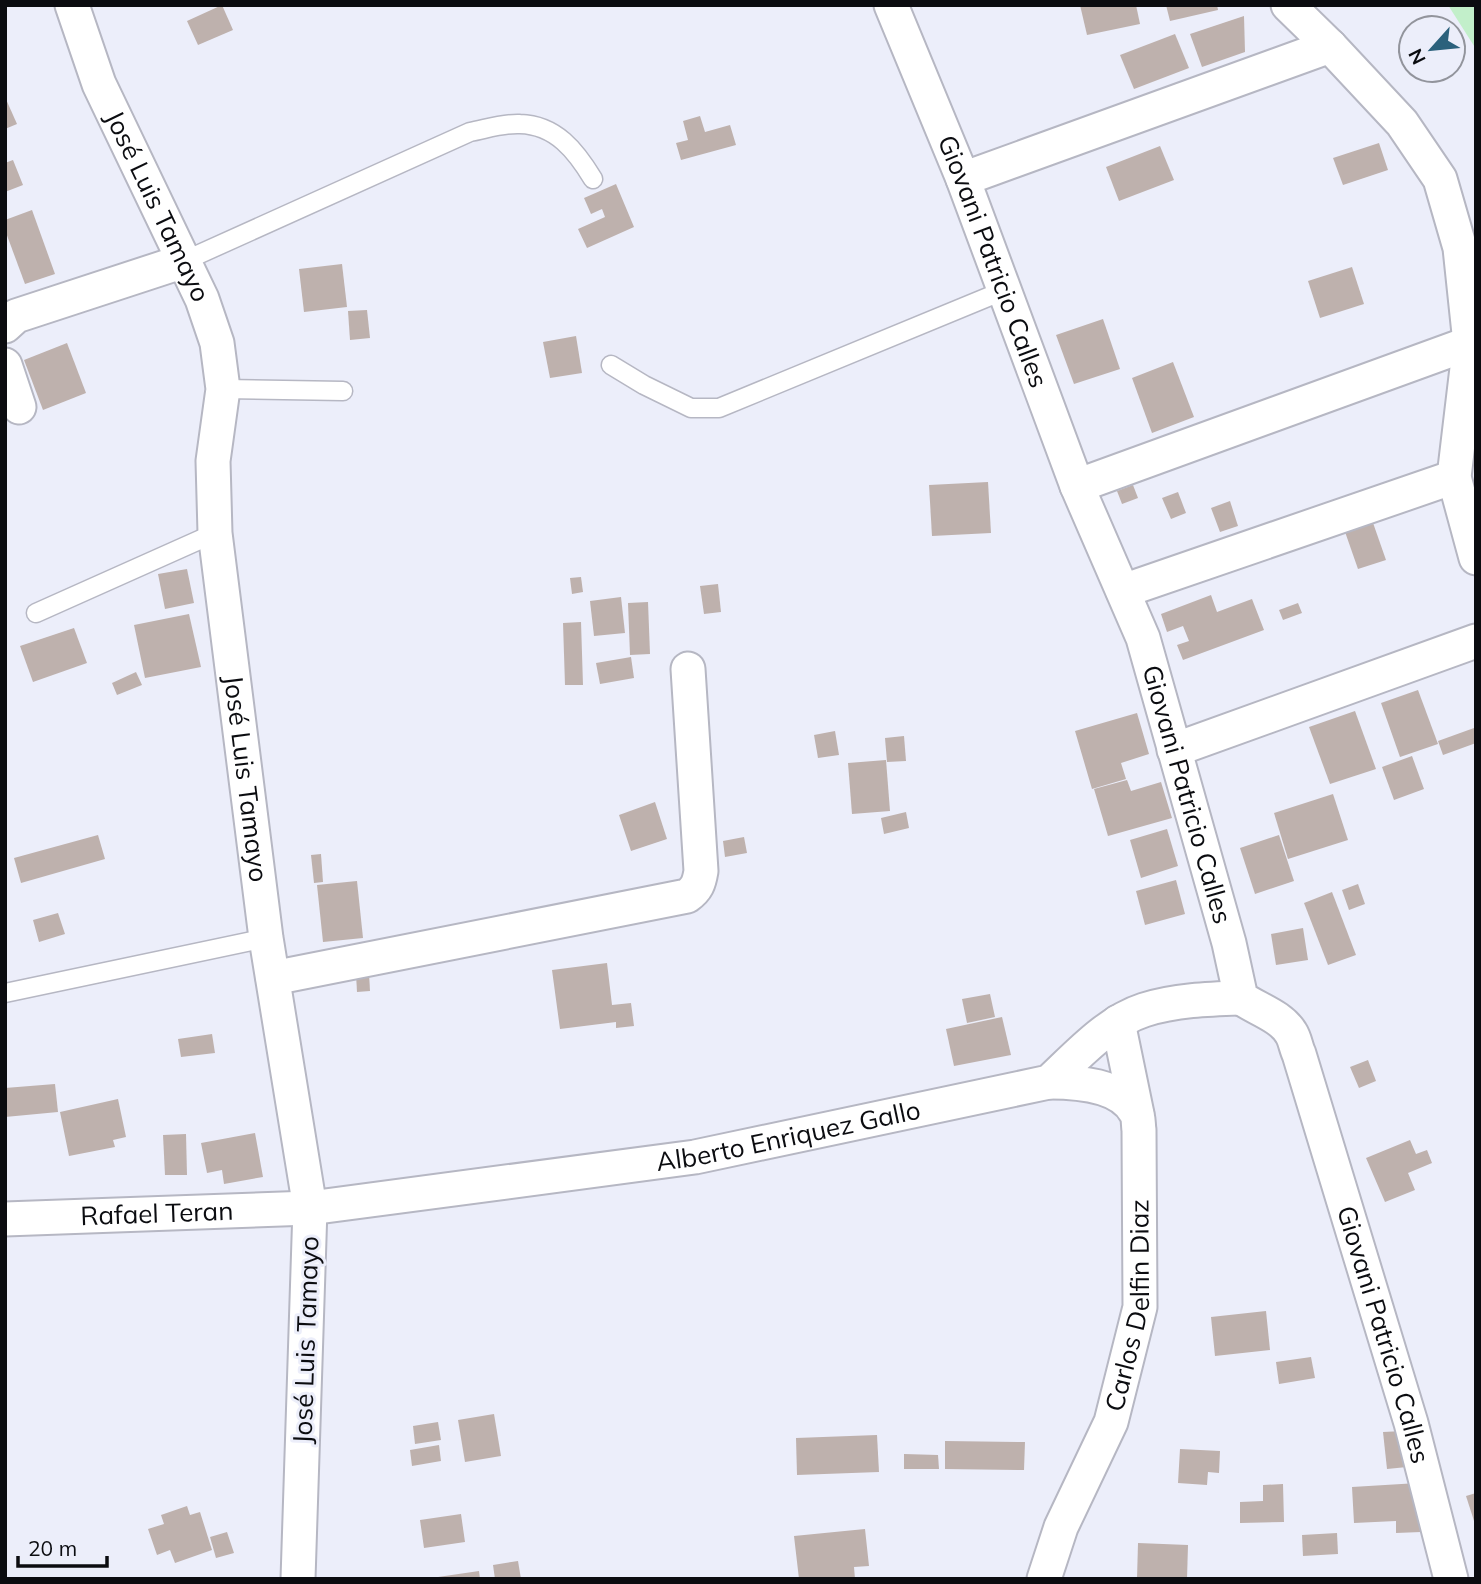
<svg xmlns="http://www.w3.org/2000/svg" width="1481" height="1584" font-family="Mulish,sans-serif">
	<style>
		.green { fill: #c2efca }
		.building { fill: #beb1ad }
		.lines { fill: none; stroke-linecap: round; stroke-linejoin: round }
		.service-casing { stroke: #b6b7c3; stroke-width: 21 }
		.minor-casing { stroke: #b6b7c3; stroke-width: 37 }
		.service { stroke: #fff; stroke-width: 18 }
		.minor { stroke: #fff; stroke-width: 33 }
		.labels { text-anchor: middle; stroke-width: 6; stroke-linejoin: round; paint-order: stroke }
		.street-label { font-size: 26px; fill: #0b0c10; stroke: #eceefa }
	</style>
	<rect width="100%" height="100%" fill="#eceefa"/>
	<path class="green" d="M1448 5H1476V49Z"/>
	<g class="building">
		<path d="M222 5 233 30 198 45 187 21Z"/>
		<path d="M1080 5H1136L1140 24 1087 35Z"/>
		<path d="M1166 5H1217L1218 10 1170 21Z"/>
		<path d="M1244 16 1245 52 1202 67 1190 34Z"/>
		<path d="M1175 34 1189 68 1134 89 1120 55Z"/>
		<path d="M5 97 17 124 5 129Z"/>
		<path d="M700 116 705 132 730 125 736 145 681 160 676 143 688 140 683 121Z"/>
		<path d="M1379 143 1388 170 1343 185 1333 158Z"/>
		<path d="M1160 146 1174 180 1119 201 1106 167Z"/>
		<path d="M13 160 23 185 5 192V163Z"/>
		<path d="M616 184 634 227 587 248 578 229 605 217 602 209 591 214 584 198Z"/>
		<path d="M32 210 55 274 25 284 5 230V220Z"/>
		<path d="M342 264 347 307 304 312 299 269Z"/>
		<path d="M1352 267 1364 304 1320 318 1308 281Z"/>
		<path d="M367 310 370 338 350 340 348 311Z"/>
		<path d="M1103 319 1120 369 1074 384 1056 335Z"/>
		<path d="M576 336 582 373 550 378 543 342Z"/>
		<path d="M67 343 86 393 43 410 24 360Z"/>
		<path d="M1173 362 1194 417 1152 433 1132 378Z"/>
		<path d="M988 482 991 533 932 536 929 485Z"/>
		<path d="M1133 485 1138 498 1122 504 1117 491Z"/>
		<path d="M1178 492 1186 513 1171 519 1162 498Z"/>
		<path d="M1230 501 1238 526 1220 532 1211 508Z"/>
		<path d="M1372 520 1386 560 1358 569 1344 529Z"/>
		<path d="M187 569 194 603 165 609 158 574Z"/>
		<path d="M581 577 583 592 572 594 570 578Z"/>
		<path d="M718 584 721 612 704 614 700 586Z"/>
		<path d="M1211 595 1217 612 1252 599 1264 630 1183 660 1177 645 1189 641 1183 626 1167 632 1161 614Z"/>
		<path d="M621 597 625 633 594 636 590 601Z"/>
		<path d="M648 602 650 654 630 655 628 603Z"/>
		<path d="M1298 603 1302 613 1283 620 1279 610Z"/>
		<path d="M189 614 201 667 145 678 134 625Z"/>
		<path d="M581 622 583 685H565L563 623Z"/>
		<path d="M74 628 87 663 33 682 20 646Z"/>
		<path d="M631 657 634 678 600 684 596 663Z"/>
		<path d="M136 672 142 685 117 695 112 683Z"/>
		<path d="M1418 690 1438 744 1400 757 1381 703Z"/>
		<path d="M1355 711 1376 769 1330 784 1309 727Z"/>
		<path d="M1137 713 1149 754 1121 763 1126 779 1092 789 1075 731Z"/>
		<path d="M1474 728 1476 743 1443 755 1438 741Z"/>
		<path d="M835 731 839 755 818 758 814 735Z"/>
		<path d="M904 736 906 761 887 762 885 738Z"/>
		<path d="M1412 756 1424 789 1394 800 1382 767Z"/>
		<path d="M886 760 890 811 852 814 848 763Z"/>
		<path d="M1127 780 1131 791 1161 782 1172 818 1108 836 1094 789Z"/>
		<path d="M1333 794 1348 840 1288 859 1274 813Z"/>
		<path d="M655 802 667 839 631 851 619 815Z"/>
		<path d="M906 812 909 828 884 834 881 818Z"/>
		<path d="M1167 829 1178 866 1141 878 1130 840Z"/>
		<path d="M98 835 105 859 21 883 14 858Z"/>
		<path d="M1279 835 1294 881 1255 894 1240 848Z"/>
		<path d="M744 837 747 853 725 857 723 841Z"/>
		<path d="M321 854 323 882 314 883 311 855Z"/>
		<path d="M1176 880 1185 914 1145 925 1136 891Z"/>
		<path d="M357 881 363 938 323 942 317 885Z"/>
		<path d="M1358 884 1365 904 1349 910 1342 890Z"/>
		<path d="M1332 892 1356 955 1328 965 1304 903Z"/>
		<path d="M58 913 65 934 39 942 33 920Z"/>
		<path d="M1303 928 1308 960 1276 965 1271 934Z"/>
		<path d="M607 963 612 1005 631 1003 634 1026 616 1028V1022L560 1029 552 970Z"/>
		<path d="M369 973 370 991 357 992 356 974Z"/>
		<path d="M990 994 995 1017 967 1023 962 999Z"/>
		<path d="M1002 1017 1011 1055 954 1066 946 1029Z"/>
		<path d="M212 1034 215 1053 181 1057 178 1039Z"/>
		<path d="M1368 1060 1376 1081 1359 1088 1350 1067Z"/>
		<path d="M55 1084 58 1112 5 1117V1088Z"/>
		<path d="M118 1099 126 1137 113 1140 115 1147 69 1156 60 1112Z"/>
		<path d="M255 1133 263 1177 224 1184 222 1170 207 1173 201 1143Z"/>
		<path d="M186 1134 187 1175H165L163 1135Z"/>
		<path d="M1410 1140 1416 1154 1427 1150 1432 1163 1408 1173 1415 1190 1385 1202 1366 1158Z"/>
		<path d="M1266 1311 1270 1350 1215 1356 1211 1317Z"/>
		<path d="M1311 1357 1315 1378 1279 1384 1276 1362Z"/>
		<path d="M494 1414 501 1456 465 1462 458 1420Z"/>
		<path d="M438 1422 441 1440 415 1444 413 1426Z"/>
		<path d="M1403 1431 1407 1467 1387 1469 1383 1432Z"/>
		<path d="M877 1435 879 1472 797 1475 796 1438Z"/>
		<path d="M945 1441 1025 1442 1024 1470 945 1469Z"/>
		<path d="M439 1445 441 1461 412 1466 410 1450Z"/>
		<path d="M1180 1449 1220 1451 1219 1473 1208 1472 1207 1485 1178 1483Z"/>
		<path d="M904 1454 938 1455 939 1469H904Z"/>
		<path d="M1418 1483 1421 1532 1396 1533V1521L1354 1523 1352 1487Z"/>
		<path d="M1283 1484 1284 1522 1240 1523V1502L1263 1501V1485Z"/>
		<path d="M1476 1493V1524H1475L1466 1496Z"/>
		<path d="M187 1506 190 1515 200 1512 212 1550 175 1563 170 1550 157 1555 148 1529 164 1524 161 1515Z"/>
		<path d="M461 1514 465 1542 424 1548 420 1520Z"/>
		<path d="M865 1529 869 1566 854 1567 855 1579H799L794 1536Z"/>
		<path d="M227 1532 234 1553 216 1558 210 1537Z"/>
		<path d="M1337 1533 1338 1554 1303 1556 1302 1535Z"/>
		<path d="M1138 1543 1188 1545 1187 1579H1137Z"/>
		<path d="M518 1561 521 1579H495L493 1565Z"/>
		<path d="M479 1571 480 1579H439L438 1577Z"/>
	</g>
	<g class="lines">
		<defs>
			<g id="service">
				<path d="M184 261 470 132C486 129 504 123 520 124 556 125 576 151 593 179"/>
				<path d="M611 365 644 385 691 408H719L1005 290"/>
				<path d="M223 389 343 391"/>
				<path d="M36 613 215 533"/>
				<path d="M5 993 266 938"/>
			</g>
			<g id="minor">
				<path id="s1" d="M72 5 99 84 202 299 217 343 223 389 213 461 215 533 266 938 310 1208 298 1579"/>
				<path id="s2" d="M891 5 963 179 1077 486 1143 638 1229 943 1241 998C1257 1009 1281 1016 1291 1033 1295 1039 1296 1048 1299 1054L1411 1423 1451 1579"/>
				<path d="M1288 5 1330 46 1402 123 1440 179 1460 248 1470 343 1454 477 1476 558"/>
				<path d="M963 179 1330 46"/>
				<path d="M5 326 16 316 184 261"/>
				<path d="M5 365 19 407"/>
				<path d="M1077 486 1470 343"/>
				<path d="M1123 591 1454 477"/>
				<path d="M1174 750 1476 641"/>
				<path d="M273 978 687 896C697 889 699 883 701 871L688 669"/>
				<path d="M1118 1022 1137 1114"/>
				<path id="s3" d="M5 1219 310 1208 695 1157 1049 1082C1077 1056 1107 1022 1144 1010 1175 1000 1209 999 1241 998"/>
				<path id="s4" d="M1044 1579 1061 1527 1111 1422 1140 1307 1139 1130C1138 1125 1139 1117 1136 1113 1121 1084 1077 1082 1049 1082"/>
			</g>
		</defs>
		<use href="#service" class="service-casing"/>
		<use href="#minor" class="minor-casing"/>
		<use href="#service" class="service"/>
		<use href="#minor" class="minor"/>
	</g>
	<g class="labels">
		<g class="street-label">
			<text dy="9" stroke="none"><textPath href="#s1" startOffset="219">José Luis Tamayo</textPath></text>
			<text dy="9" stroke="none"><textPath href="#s2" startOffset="276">Giovani Patricio Calles</textPath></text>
			<text dy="9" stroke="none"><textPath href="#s1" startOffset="807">José Luis Tamayo</textPath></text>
			<text dy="9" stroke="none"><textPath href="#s2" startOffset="844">Giovani Patricio Calles</textPath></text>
			<text dy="9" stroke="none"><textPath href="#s3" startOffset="789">Alberto Enriquez Gallo</textPath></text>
			<text dy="9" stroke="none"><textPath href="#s3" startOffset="152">Rafael Teran</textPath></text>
			<text dy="9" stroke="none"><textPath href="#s4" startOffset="290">Carlos Delfin Diaz</textPath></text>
			<text dy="9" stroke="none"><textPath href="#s2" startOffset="1432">Giovani Patricio Calles</textPath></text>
			<text transform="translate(306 1340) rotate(-88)" y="9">José Luis Tamayo</text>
		</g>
	</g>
	<rect width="1481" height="1584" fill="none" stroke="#0b0c10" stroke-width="14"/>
	<g transform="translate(1432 49) rotate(243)"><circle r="33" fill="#eceefa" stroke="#92949c" stroke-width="2"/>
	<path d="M0-5L12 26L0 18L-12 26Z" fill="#2b617c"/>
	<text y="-10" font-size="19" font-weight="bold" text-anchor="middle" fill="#0b0c10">N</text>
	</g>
	<path d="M18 1556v10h89v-10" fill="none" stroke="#0b0c10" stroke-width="3.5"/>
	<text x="28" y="1556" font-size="21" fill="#0b0c10" stroke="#eceefa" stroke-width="5" paint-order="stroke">20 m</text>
</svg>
